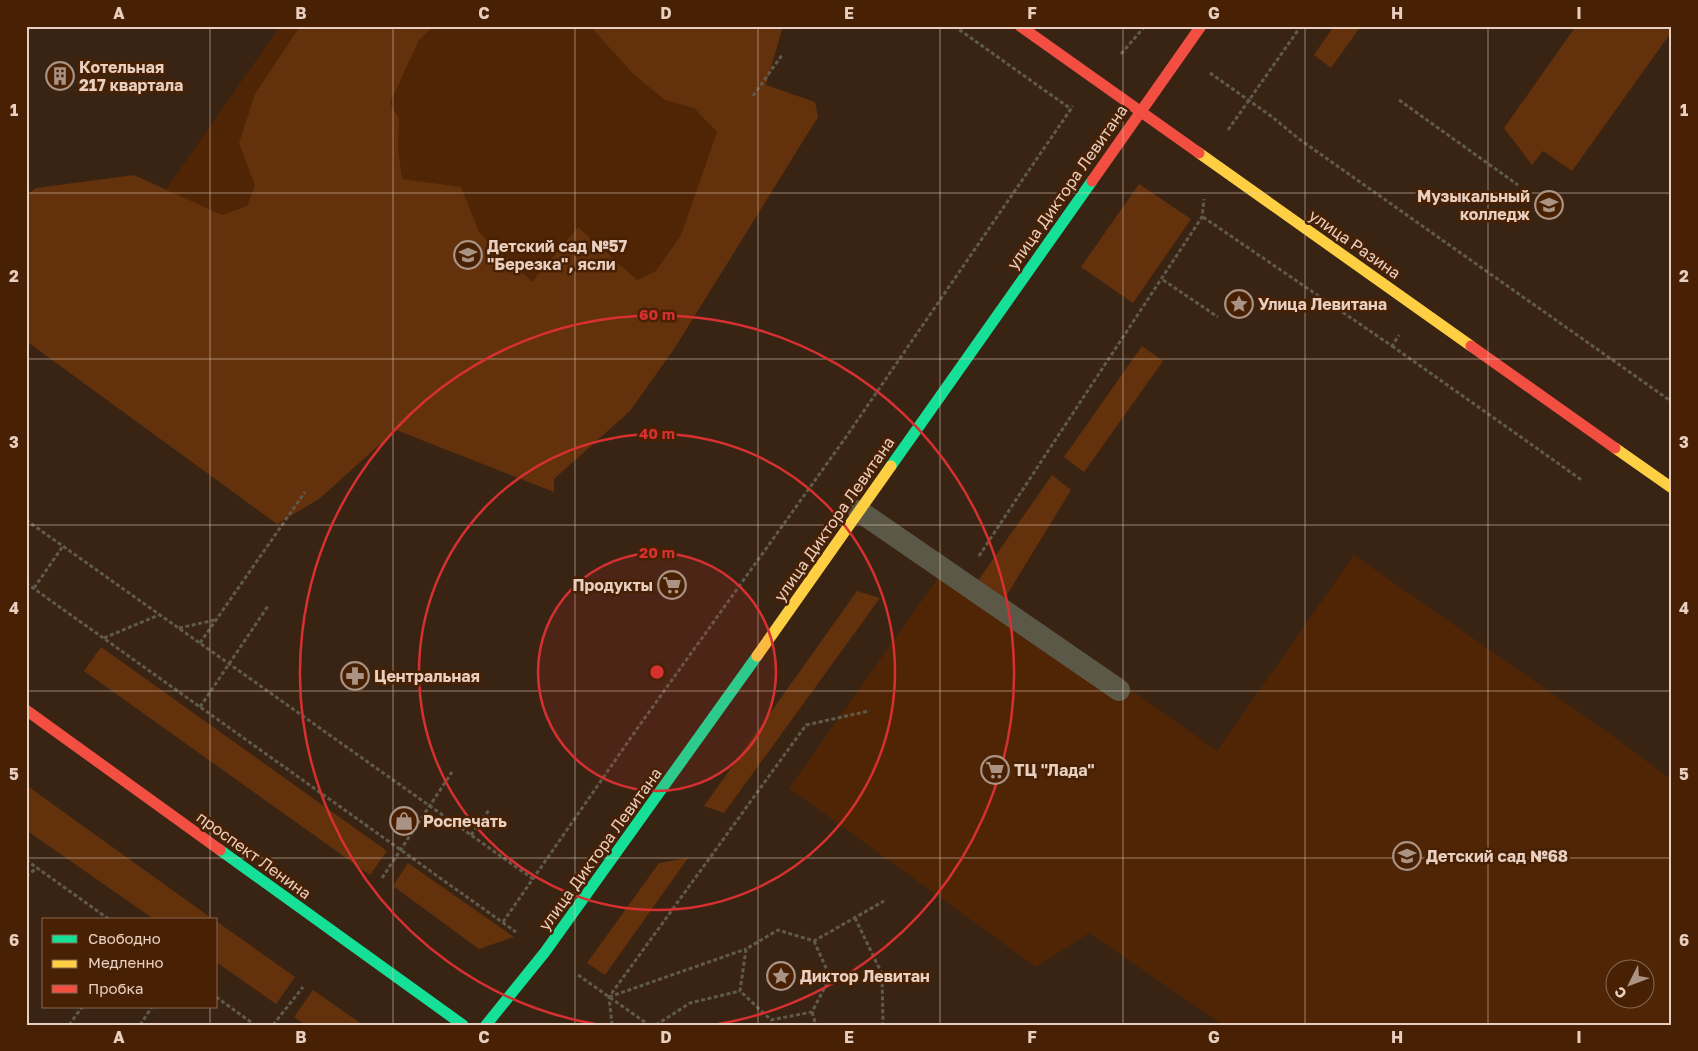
<svg xmlns="http://www.w3.org/2000/svg" width="1698" height="1051" font-family="'Golos Text',sans-serif">
	<style>
		.built { fill: #4f2505; fill-rule: evenodd }
		.green { fill: #63310c }
		.lines { fill: none; stroke-linecap: round; stroke-linejoin: round }
		.path { stroke: #605a4c; stroke-width: 3; stroke-dasharray: 4 2.5; stroke-linecap: butt }
		.lane { stroke: #5b5848; stroke-width: 22 }
		.fast { stroke: #16e098; stroke-width: 11 }
		.slow { stroke: #ffcf43; stroke-width: 11 }
		.jam { stroke: #f24e42; stroke-width: 11 }
		.grid { fill: none; stroke: #e9cfc0; stroke-width: 1; stroke-opacity: 0.55 }
		.ring { fill: none; stroke: #d73030; stroke-width: 2.5 }
		.labels { text-anchor: middle; stroke-width: 5; stroke-linejoin: round; paint-order: stroke }
		.poi-label { font-size: 16px; font-weight: bold; fill: #e9cfc0; stroke: #482105; text-anchor: start }
		.street-label { font-size: 16px; fill: #e9cfc0; stroke: #482105 }
		.centre { fill: #d73030; stroke: #482105; stroke-width: 2.5 }
		.ring-label { font-size: 15px; text-anchor: middle; font-weight: bold; fill: #d73030; stroke: #482105; stroke-width: 5; stroke-linejoin: round; paint-order: stroke }
		.neatline { fill: none; stroke: #e9cfc0; stroke-width: 2 }
		.grid-label { font-size: 16px; text-anchor: middle; font-weight: bold; fill: #e9cfc0 }
	</style>
	<rect width="100%" height="100%" fill="#392414"/>
	<g class="built">
		<path d="M280 26H652L792 123 551 473 158 201Z"/>
		<path d="M1354 555 1610 734 1672 780V1025H1223L1089 933 1036 967 789 788 950 561 1217 751ZM1616 968H1646V998H1616Z"/>
	</g>
	<g class="green">
		<path d="M300 26H434L419 40 390 103 399 118 398 148 402 179 461 187 479 232 532 282 578 227 637 280 656 271 681 235 717 132 694 108 665 100 633 74 590 26H783L766 85 815 102 818 117 676 346 630 411 554 479V492L396 430 319 499 277 524 26 341V196L36 188 134 175 222 215 247 206 255 186 239 143 255 94Z"/>
		<path d="M1334 26H1361L1331 68 1314 55Z"/>
		<path d="M1576 26H1672V31L1572 171 1543 151 1532 165 1504 128Z"/>
		<path d="M1139 184 1191 219 1133 303 1081 267Z"/>
		<path d="M1142 346 1163 361 1084 472 1064 457Z"/>
		<path d="M1052 475 1071 490 1002 603 975 585Z"/>
		<path d="M857 591 880 598 724 813 704 806Z"/>
		<path d="M101 647 387 851 370 875 84 671Z"/>
		<path d="M26 785 214 920H155L26 830Z"/>
		<path d="M688 858 605 975 587 963 659 863Z"/>
		<path d="M408 863 514 937 479 949 393 886Z"/>
		<path d="M216 921 295 977 276 1004 216 962Z"/>
		<path d="M313 990 363 1025H305L294 1017Z"/>
	</g>
	<g class="lines">
		<g class="path">
			<path d="M954 26 1071 109"/>
			<path d="M1121 54 1145 26"/>
			<path d="M1210 73 1271 116 1299 139 1672 402"/>
			<path d="M753 96 782 55"/>
			<path d="M1399 100 1518 185"/>
			<path d="M1228 130 1301 26"/>
			<path d="M1203 217 1392 346 1399 335"/>
			<path d="M1163 280 1218 317"/>
			<path d="M1392 346 1583 481"/>
			<path d="M26 520 533 879"/>
			<path d="M979 556 1202 217 1204 199"/>
			<path d="M26 583 516 932"/>
			<path d="M34 588 63 546"/>
			<path d="M179 628 215 620"/>
			<path d="M104 638 159 615"/>
			<path d="M200 643 305 492"/>
			<path d="M200 707 268 606"/>
			<path d="M471 835 489 810"/>
			<path d="M26 860 110 920"/>
			<path d="M26 876 37 868"/>
			<path d="M382 878 452 772"/>
			<path d="M855 918 882 974 883 1025"/>
			<path d="M503 922 639 726 846 437 1073 106"/>
			<path d="M814 941 830 977 812 1012 771 1020 740 991 746 949 778 930 814 941 884 901"/>
			<path d="M578 975 649 1025"/>
			<path d="M216 997 255 1025"/>
			<path d="M609 997 746 949"/>
			<path d="M812 1012 816 1025"/>
			<path d="M69 1025 82 1007"/>
			<path d="M140 1025 152 1007"/>
			<path d="M273 1025 303 987"/>
			<path d="M612 1025 609 997 806 725 869 711"/>
			<path d="M656 1025 690 1003 740 991"/>
			<path d="M1010 1025 1012 1024"/>
		</g>
		<path class="lane" d="M859 511 1119 690"/>
		<g class="fast">
			<path d="M891 466 1092 181"/>
			<path d="M220 850 463 1025"/>
			<path d="M486 1025 545 952 757 656"/>
		</g>
		<g class="slow">
			<path d="M1199 153 1471 346"/>
			<path d="M1615 448 1672 488"/>
			<path d="M757 656 891 466"/>
		</g>
		<g class="jam">
			<path d="M1020 26 1199 153"/>
			<path d="M1092 181 1201 26"/>
			<path d="M1471 346 1615 448"/>
			<path d="M26 710 220 850"/>
		</g>
	</g>
	<path class="grid" d="M210 26V920M393 26V1025M575 26V1025M758 26V1025M940 26V1025M1123 26V1025M1305 26V1025M1488 26V1025M26 193H1672M26 359H1672M26 525H1672M26 691H1672M26 858H1672M210 1007V1025"/>
	<circle cx="657" cy="672" r="119" fill="#d73030" fill-opacity=".12"/>
	<g class="ring">
		<circle cx="657" cy="672" r="119"/>
		<circle cx="657" cy="672" r="238"/>
		<path d="M601 1025A357 357 0 1 1 713 1025"/>
	</g>
	<defs>
		<symbol id="building-ring" viewBox="-11 -11 22 22"><circle r="9.5" fill="#482105" stroke="#ab9384" stroke-width="1.5"/><path d="M-4-6H4V6H1V3H-1V6H-4ZM-2.5-4.3h1.7v1.8h-1.7ZM.8-4.3h1.7v1.8H.8ZM-2.5-1h1.7V.8h-1.7ZM.8-1h1.7V.8H.8Z" fill="#ab9384"/></symbol>
		<symbol id="university-ring" viewBox="-11 -11 22 22"><circle r="9.5" fill="#482105" stroke="#ab9384" stroke-width="1.5"/><path d="M0-5L7-2L0 1L-7-2ZM-4 1L0 2.5L4 1V4Q0 6-4 4Z" fill="#ab9384"/></symbol>
		<symbol id="school-ring" viewBox="-11 -11 22 22"><circle r="9.5" fill="#482105" stroke="#ab9384" stroke-width="1.5"/><path d="M0-5L7-2L0 1L-7-2ZM-4 1L0 2.5L4 1V4Q0 6-4 4Z" fill="#ab9384"/></symbol>
		<symbol id="sight-ring" viewBox="-11 -11 22 22"><circle r="9.5" fill="#482105" stroke="#ab9384" stroke-width="1.5"/><path d="M0-6L1.8-2.2L6-1.7L2.9 1.2L3.7 5.4L0 3.3L-3.7 5.4L-2.9 1.2L-6-1.7L-1.8-2.2Z" fill="#ab9384"/></symbol>
		<symbol id="supermarket-ring" viewBox="-11 -11 22 22"><circle r="9.5" fill="#482105" stroke="#ab9384" stroke-width="1.5"/><path d="M-6-5.5h2.5l.6 2H6L4.5 2H-2.5L-4.4-4H-6ZM-1.5 3.2a1.3 1.3 0 1 0 .1 0ZM3 3.2a1.3 1.3 0 1 0 .1 0Z" fill="#ab9384"/></symbol>
		<symbol id="pharmacy-ring" viewBox="-11 -11 22 22"><circle r="9.5" fill="#482105" stroke="#ab9384" stroke-width="1.5"/><path d="M-2-6h4v4h4v4h-4v4h-4v-4h-4v-4h4Z" fill="#ab9384"/></symbol>
		<symbol id="shop-ring" viewBox="-11 -11 22 22"><circle r="9.5" fill="#482105" stroke="#ab9384" stroke-width="1.5"/><path d="M-5-2.5h2.3a2.7 3.5 0 0 1 5.4 0H5L5.5 6h-11ZM-1.5-2.5h3a1.5 2.3 0 0 0-3 0Z" fill="#ab9384"/></symbol>
	</defs>
	<g fill-rule="evenodd">
		<use href="#building-ring" x="44" y="60" width="32" height="32"/>
		<use href="#university-ring" x="1533" y="189" width="32" height="32"/>
		<use href="#school-ring" x="452" y="239" width="32" height="32"/>
		<use href="#sight-ring" x="1223" y="288" width="32" height="32"/>
		<use href="#supermarket-ring" x="656" y="569" width="32" height="32"/>
		<use href="#pharmacy-ring" x="339" y="660" width="32" height="32"/>
		<use href="#supermarket-ring" x="979" y="754" width="32" height="32"/>
		<use href="#shop-ring" x="388" y="805" width="32" height="32"/>
		<use href="#school-ring" x="1391" y="840" width="32" height="32"/>
		<use href="#sight-ring" x="765" y="960" width="32" height="32"/>
	</g>
	<g class="labels">
		<g class="poi-label">
			<text x="79" y="73">Котельная<tspan x="79" dy="18">217 квартала</tspan></text>
			<text x="1530" y="202" text-anchor="end">Музыкальный<tspan x="1530" dy="18">колледж</tspan></text>
			<text x="487" y="252">Детский сад №57<tspan x="487" dy="18">"Березка", ясли</tspan></text>
			<text x="1258" y="310">Улица Левитана</text>
			<text x="653" y="591" text-anchor="end">Продукты</text>
			<text x="374" y="682">Центральная</text>
			<text x="1014" y="776">ТЦ "Лада"</text>
			<text x="423" y="827">Роспечать</text>
			<text x="1426" y="862">Детский сад №68</text>
			<text x="800" y="982">Диктор Левитан</text>
		</g>
		<g class="street-label">
			<text transform="translate(1067 187) rotate(-55)" y="6">улица Диктора Левитана</text>
			<text transform="translate(1355 244) rotate(35)" y="6">улица Разина</text>
			<text transform="translate(834 519) rotate(-55)" y="6">улица Диктора Левитана</text>
			<text transform="translate(600 849) rotate(-54)" y="6">улица Диктора Левитана</text>
			<text transform="translate(254 855) rotate(36)" y="6">проспект Ленина</text>
		</g>
	</g>
	<circle cx="657" cy="672" r="8" class="centre"/>
	<g class="ring-label">
		<text x="657" y="320">60 m</text>
		<text x="657" y="439">40 m</text>
		<text x="657" y="558">20 m</text>
	</g>
	<rect width="1698" height="1051" fill="none" stroke="#482105" stroke-width="55"/>
	<rect x="42" y="918" width="175" height="90" fill="#482105" stroke="#886750"/>
	<rect x="52" y="935" width="25" height="8" fill="#16e098" stroke="#886750"/>
	<text x="88" y="944" font-size="15" fill="#e9cfc0">Свободно</text>
	<rect x="52" y="960" width="25" height="8" fill="#ffcf43" stroke="#886750"/>
	<text x="88" y="968" font-size="15" fill="#e9cfc0">Медленно</text>
	<rect x="52" y="985" width="25" height="8" fill="#f24e42" stroke="#886750"/>
	<text x="88" y="994" font-size="15" fill="#e9cfc0">Пробка</text>
	<g transform="translate(1630 984) rotate(228)"><circle r="24" fill="#482105" stroke="#886750"/>
	<path d="M0-4L9 19L0 12L-9 19Z" fill="#ab9384"/>
	<text y="-8" font-size="14" font-weight="bold" text-anchor="middle" fill="#e9cfc0">С</text>
	</g>
	<rect x="28" y="28" width="1642" height="996" class="neatline"/>
	<g class="grid-label">
		<text x="119" y="19">A</text>
		<text x="301" y="19">B</text>
		<text x="484" y="19">C</text>
		<text x="666" y="19">D</text>
		<text x="849" y="19">E</text>
		<text x="1032" y="19">F</text>
		<text x="1214" y="19">G</text>
		<text x="1397" y="19">H</text>
		<text x="1579" y="19">I</text>
		<text x="14" y="116">1</text>
		<text x="1684" y="116">1</text>
		<text x="14" y="282">2</text>
		<text x="1684" y="282">2</text>
		<text x="14" y="448">3</text>
		<text x="1684" y="448">3</text>
		<text x="14" y="614">4</text>
		<text x="1684" y="614">4</text>
		<text x="14" y="780">5</text>
		<text x="1684" y="780">5</text>
		<text x="14" y="946">6</text>
		<text x="1684" y="946">6</text>
		<text x="119" y="1043">A</text>
		<text x="301" y="1043">B</text>
		<text x="484" y="1043">C</text>
		<text x="666" y="1043">D</text>
		<text x="849" y="1043">E</text>
		<text x="1032" y="1043">F</text>
		<text x="1214" y="1043">G</text>
		<text x="1397" y="1043">H</text>
		<text x="1579" y="1043">I</text>
	</g>
</svg>
